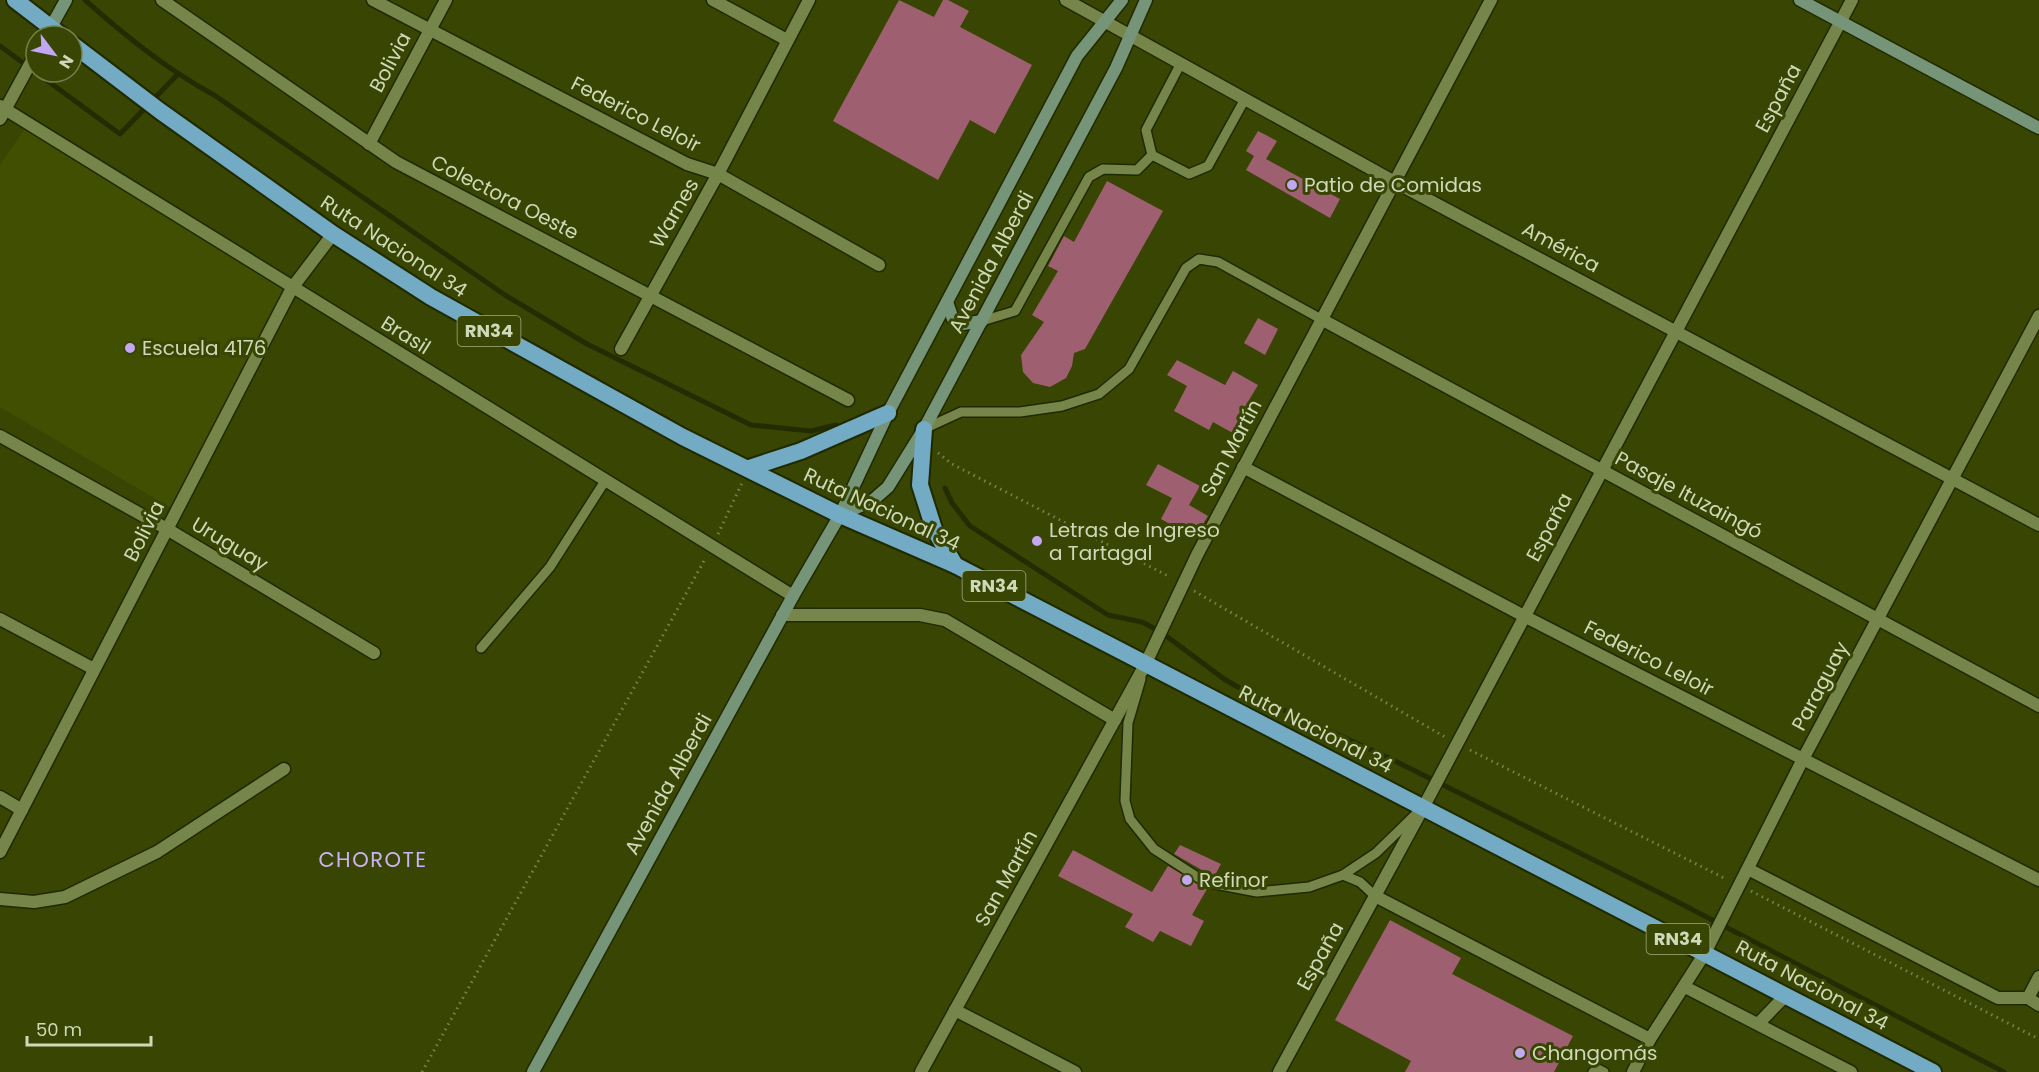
<svg xmlns="http://www.w3.org/2000/svg" width="2039" height="1072" font-family="Poppins,sans-serif">
	<style>
		.built { fill: #404f02 }
		.lines { fill: none; stroke-linecap: round; stroke-linejoin: round }
		.stream { stroke: #232c00; stroke-width: 5 }
		.building { fill: #9e5f71 }
		.service-casing { stroke: #202a00; stroke-width: 12 }
		.minor-casing { stroke: #202a00; stroke-width: 15 }
		.tertiary-casing { stroke: #202a00; stroke-width: 15 }
		.secondary-casing { stroke: #202a00; stroke-width: 15 }
		.trunk-casing { stroke: #202a00; stroke-width: 20 }
		.path { stroke: #77834f; stroke-width: 3; stroke-dasharray: 1.5 4.5; stroke-linecap: butt }
		.service { stroke: #76864a; stroke-width: 9 }
		.minor { stroke: #76864a; stroke-width: 12 }
		.tertiary { stroke: #76864a; stroke-width: 12 }
		.secondary { stroke: #759478; stroke-width: 12 }
		.trunk { stroke: #74abc4; stroke-width: 16 }
		.poi-dot { fill: #c3a7f2; stroke: #384503; stroke-width: 2 }
		.labels { text-anchor: middle; stroke-width: 6; stroke-linejoin: round; paint-order: stroke }
		.shield { fill: #384503; stroke: #a2ad83; stroke-width: 1.5 }
		.shield-label { font-size: 18px; font-weight: bold; fill: #cfd9ba }
		.street-label { font-size: 20px; fill: #cfd9ba; stroke: #384503 }
		.poi-label { font-size: 20px; fill: #cfd9ba; stroke: #384503; text-anchor: start }
		.neighbourhood-label { font-size: 21px; letter-spacing: 1.5px; fill: #ccb2f7; stroke: #384503 }
	</style>
	<rect width="100%" height="100%" fill="#384503"/>
	<path class="built" d="M28 124 292 288 176 511 0 407V165Z"/>
	<g class="lines">
		<g class="stream">
			<path d="M85 0C126 36 166 69 214 95L505 295 587 344 751 425 811 431 836 425"/>
			<path d="M0 46 120 134 177 75"/>
			<path d="M945 488 952 503 970 526 1108 615 1142 622 1161 632 1224 679 1255 697 1391 759 1672 899 2004 1072"/>
		</g>
	</g>
	<g class="building">
		<path d="M899 0 934 17 943 0H948L969 11 960 27 1032 65 995 134 970 120 938 180 833 121Z"/>
		<path d="M1258 131 1277 141 1266 159 1340 199 1330 218 1246 170 1254 156 1246 151Z"/>
		<path d="M1107 181 1163 211 1085 349 1074 353 1072 366 1066 378 1050 387 1033 383 1023 372 1021 355 1044 322 1032 315 1058 271 1048 266 1064 236 1074 242Z"/>
		<path d="M1258 318 1278 329 1265 355 1244 343Z"/>
		<path d="M1177 360 1225 385 1233 371 1258 385 1242 412 1250 416 1238 436 1213 422 1209 430 1174 411 1187 386 1167 375Z"/>
		<path d="M1158 464 1200 486 1189 505 1208 516 1194 538 1161 519 1172 498 1146 485Z"/>
		<path d="M1180 845 1221 864 1214 877 1174 854Z"/>
		<path d="M1073 850 1152 892 1168 866 1207 889 1192 915 1204 921 1191 946 1160 931 1153 942 1125 927 1133 914 1058 876Z"/>
		<path d="M1390 920 1461 958 1452 974 1573 1036 1554 1072H1405L1411 1061 1335 1020Z"/>
	</g>
	<g class="lines">
		<defs>
			<g id="service">
				<path d="M1152 155 1146 130 1181 63"/>
				<path d="M982 321 1015 311 1089 177 1103 169 1137 170 1152 155 1189 174 1208 166 1245 99"/>
				<path d="M924 429 961 412H1020L1062 406 1099 394 1129 369 1186 268 1199 259 1218 262 1321 319"/>
				<path d="M481 648 550 567 605 481"/>
				<path d="M1141 679 1128 723 1125 801 1130 819 1154 849 1205 882 1257 892 1309 887 1343 875 1376 853 1416 814"/>
				<path d="M1343 875 1360 882 1375 896"/>
				<path d="M1593 1072 1598 1069 1604 1072"/>
			</g>
			<g id="minor">
				<path d="M162 0 396 162 848 400"/>
				<path d="M373 0 687 164 718 174 879 265"/>
				<path d="M713 0 787 40"/>
				<path d="M1066 0 1393 181 2039 525"/>
				<path d="M0 106 793 596"/>
				<path d="M369 144 446 0"/>
				<path d="M1321 319 2039 706"/>
				<path d="M621 349 718 174 809 0"/>
				<path d="M0 436 167 529 374 653"/>
				<path d="M1243 467 1524 616 2039 880"/>
				<path d="M782 615H920L945 620 1115 720"/>
				<path d="M0 619 94 669"/>
				<path d="M0 797 22 810"/>
				<path d="M0 852 292 288 333 234"/>
				<path d="M1748 869 1998 998H2028L2039 1005"/>
				<path d="M1375 896 1650 1039"/>
				<path d="M0 899 34 902 65 897 157 852 284 769"/>
				<path d="M1685 987 1851 1072"/>
				<path d="M2028 998 2039 977"/>
				<path d="M955 1010 1075 1072"/>
				<path d="M1759 1023 1786 995"/>
				<path d="M921 1072 1145 665"/>
				<path d="M1279 1072 1423 808 1852 0"/>
				<path d="M1633 1072 1650 1039 1705 953 1803 759 2039 316"/>
			</g>
			<g id="tertiary">
				<path d="M0 119 36 53"/>
				<path d="M1145 665 1197 555 1491 0"/>
			</g>
			<g id="secondary">
				<path d="M1800 0 2039 128"/>
				<path d="M51 27 66 0"/>
				<path d="M947 302 953 319 963 324 982 321"/>
				<path d="M840 515 872 501 888 487 924 429 1116 68 1146 0"/>
				<path d="M533 1072 793 596 840 515 888 413 1077 56 1122 0"/>
			</g>
			<g id="trunk">
				<path d="M15 0 62 36"/>
				<path d="M72 44 160 111 333 234 431 297 683 437 840 515 955 565 1933 1072"/>
				<path d="M924 429 920 485 934 529 955 565"/>
				<path d="M749 468 801 451 888 413"/>
			</g>
		</defs>
		<use href="#service" class="service-casing"/>
		<use href="#minor" class="minor-casing"/>
		<use href="#tertiary" class="tertiary-casing"/>
		<use href="#secondary" class="secondary-casing"/>
		<use href="#trunk" class="trunk-casing"/>
		<g class="path">
			<path d="M938 453 952 464 1170 577"/>
			<path d="M718 534 742 483"/>
			<path d="M1194 591 1445 737"/>
			<path d="M1470 750 1726 879"/>
			<path d="M1751 891 2039 1039"/>
			<path d="M422 1072 705 559"/>
		</g>
		<use href="#service" class="service"/>
		<use href="#minor" class="minor"/>
		<use href="#tertiary" class="tertiary"/>
		<use href="#secondary" class="secondary"/>
		<use href="#trunk" class="trunk"/>
	</g>
	<g class="poi-dot">
		<circle cx="1292" cy="185" r="6"/>
		<circle cx="130" cy="348" r="6"/>
		<circle cx="1037" cy="541" r="6"/>
		<circle cx="1187" cy="880" r="6"/>
		<circle cx="1520" cy="1053" r="6"/>
	</g>
	<g class="labels">
		<g class="shield">
			<rect x="457.5" y="316" width="63" height="30" rx="4.5"/>
			<rect x="962.5" y="571" width="63" height="30" rx="4.5"/>
			<rect x="1646.5" y="924" width="63" height="30" rx="4.5"/>
		</g>
		<g class="shield-label">
			<text x="489" y="337">RN34</text>
			<text x="994" y="592">RN34</text>
			<text x="1678" y="945">RN34</text>
		</g>
		<g class="street-label">
			<text transform="translate(390 62) rotate(-62)" y="7">Bolivia</text>
			<text transform="translate(1778 98) rotate(-62)" y="7">España</text>
			<text transform="translate(636 114) rotate(27)" y="7">Federico Leloir</text>
			<text transform="translate(505 197) rotate(27)" y="7">Colectora Oeste</text>
			<text transform="translate(674 213) rotate(-60)" y="7">Warnes</text>
			<text transform="translate(394 246) rotate(33)" y="7">Ruta Nacional 34</text>
			<text transform="translate(1561 247) rotate(28)" y="7">América</text>
			<text transform="translate(991 262) rotate(-62)" y="7">Avenida Alberdi</text>
			<text transform="translate(406 335) rotate(32)" y="7">Brasil</text>
			<text transform="translate(1231 448) rotate(-62)" y="7">San Martín</text>
			<text transform="translate(1689 495) rotate(28)" y="7">Pasaje Ituzaingó</text>
			<text transform="translate(882 509) rotate(25)" y="7">Ruta Nacional 34</text>
			<text transform="translate(1549 527) rotate(-62)" y="7">España</text>
			<text transform="translate(144 531) rotate(-63)" y="7">Bolivia</text>
			<text transform="translate(230 544) rotate(31)" y="7">Uruguay</text>
			<text transform="translate(1649 658) rotate(27)" y="7">Federico Leloir</text>
			<text transform="translate(1820 686) rotate(-62)" y="7">Paraguay</text>
			<text transform="translate(1316 729) rotate(27)" y="7">Ruta Nacional 34</text>
			<text transform="translate(668 784) rotate(-61)" y="7">Avenida Alberdi</text>
			<text transform="translate(1006 878) rotate(-61)" y="7">San Martín</text>
			<text transform="translate(1320 956) rotate(-61)" y="7">España</text>
			<text transform="translate(1812 985) rotate(28)" y="7">Ruta Nacional 34</text>
		</g>
		<g class="poi-label">
			<text x="1304" y="192">Patio de Comidas</text>
			<text x="142" y="355">Escuela 4176</text>
			<text x="1049" y="537">Letras de Ingreso<tspan x="1049" dy="23">a Tartagal</tspan></text>
			<text x="1199" y="887">Refinor</text>
			<text x="1532" y="1060">Changomás</text>
		</g>
		<g class="neighbourhood-label">
			<text x="373" y="867">CHOROTE</text>
		</g>
	</g>
	<g transform="translate(54 54) rotate(122)"><circle r="28" fill="#384503" stroke="#74804c" stroke-width="1.5"/>
	<path d="M0-4.5L10 22L0 15L-10 22Z" fill="#c3a7f2"/>
	<text y="-9" font-size="16" font-weight="bold" text-anchor="middle" fill="#cfd9ba">N</text>
	</g>
	<path d="M27 1036v9h124v-9" fill="none" stroke="#cfd9ba" stroke-width="3"/>
	<text x="36" y="1036" font-size="18" fill="#cfd9ba" stroke="#384503" stroke-width="4.5" paint-order="stroke">50 m</text>
</svg>
